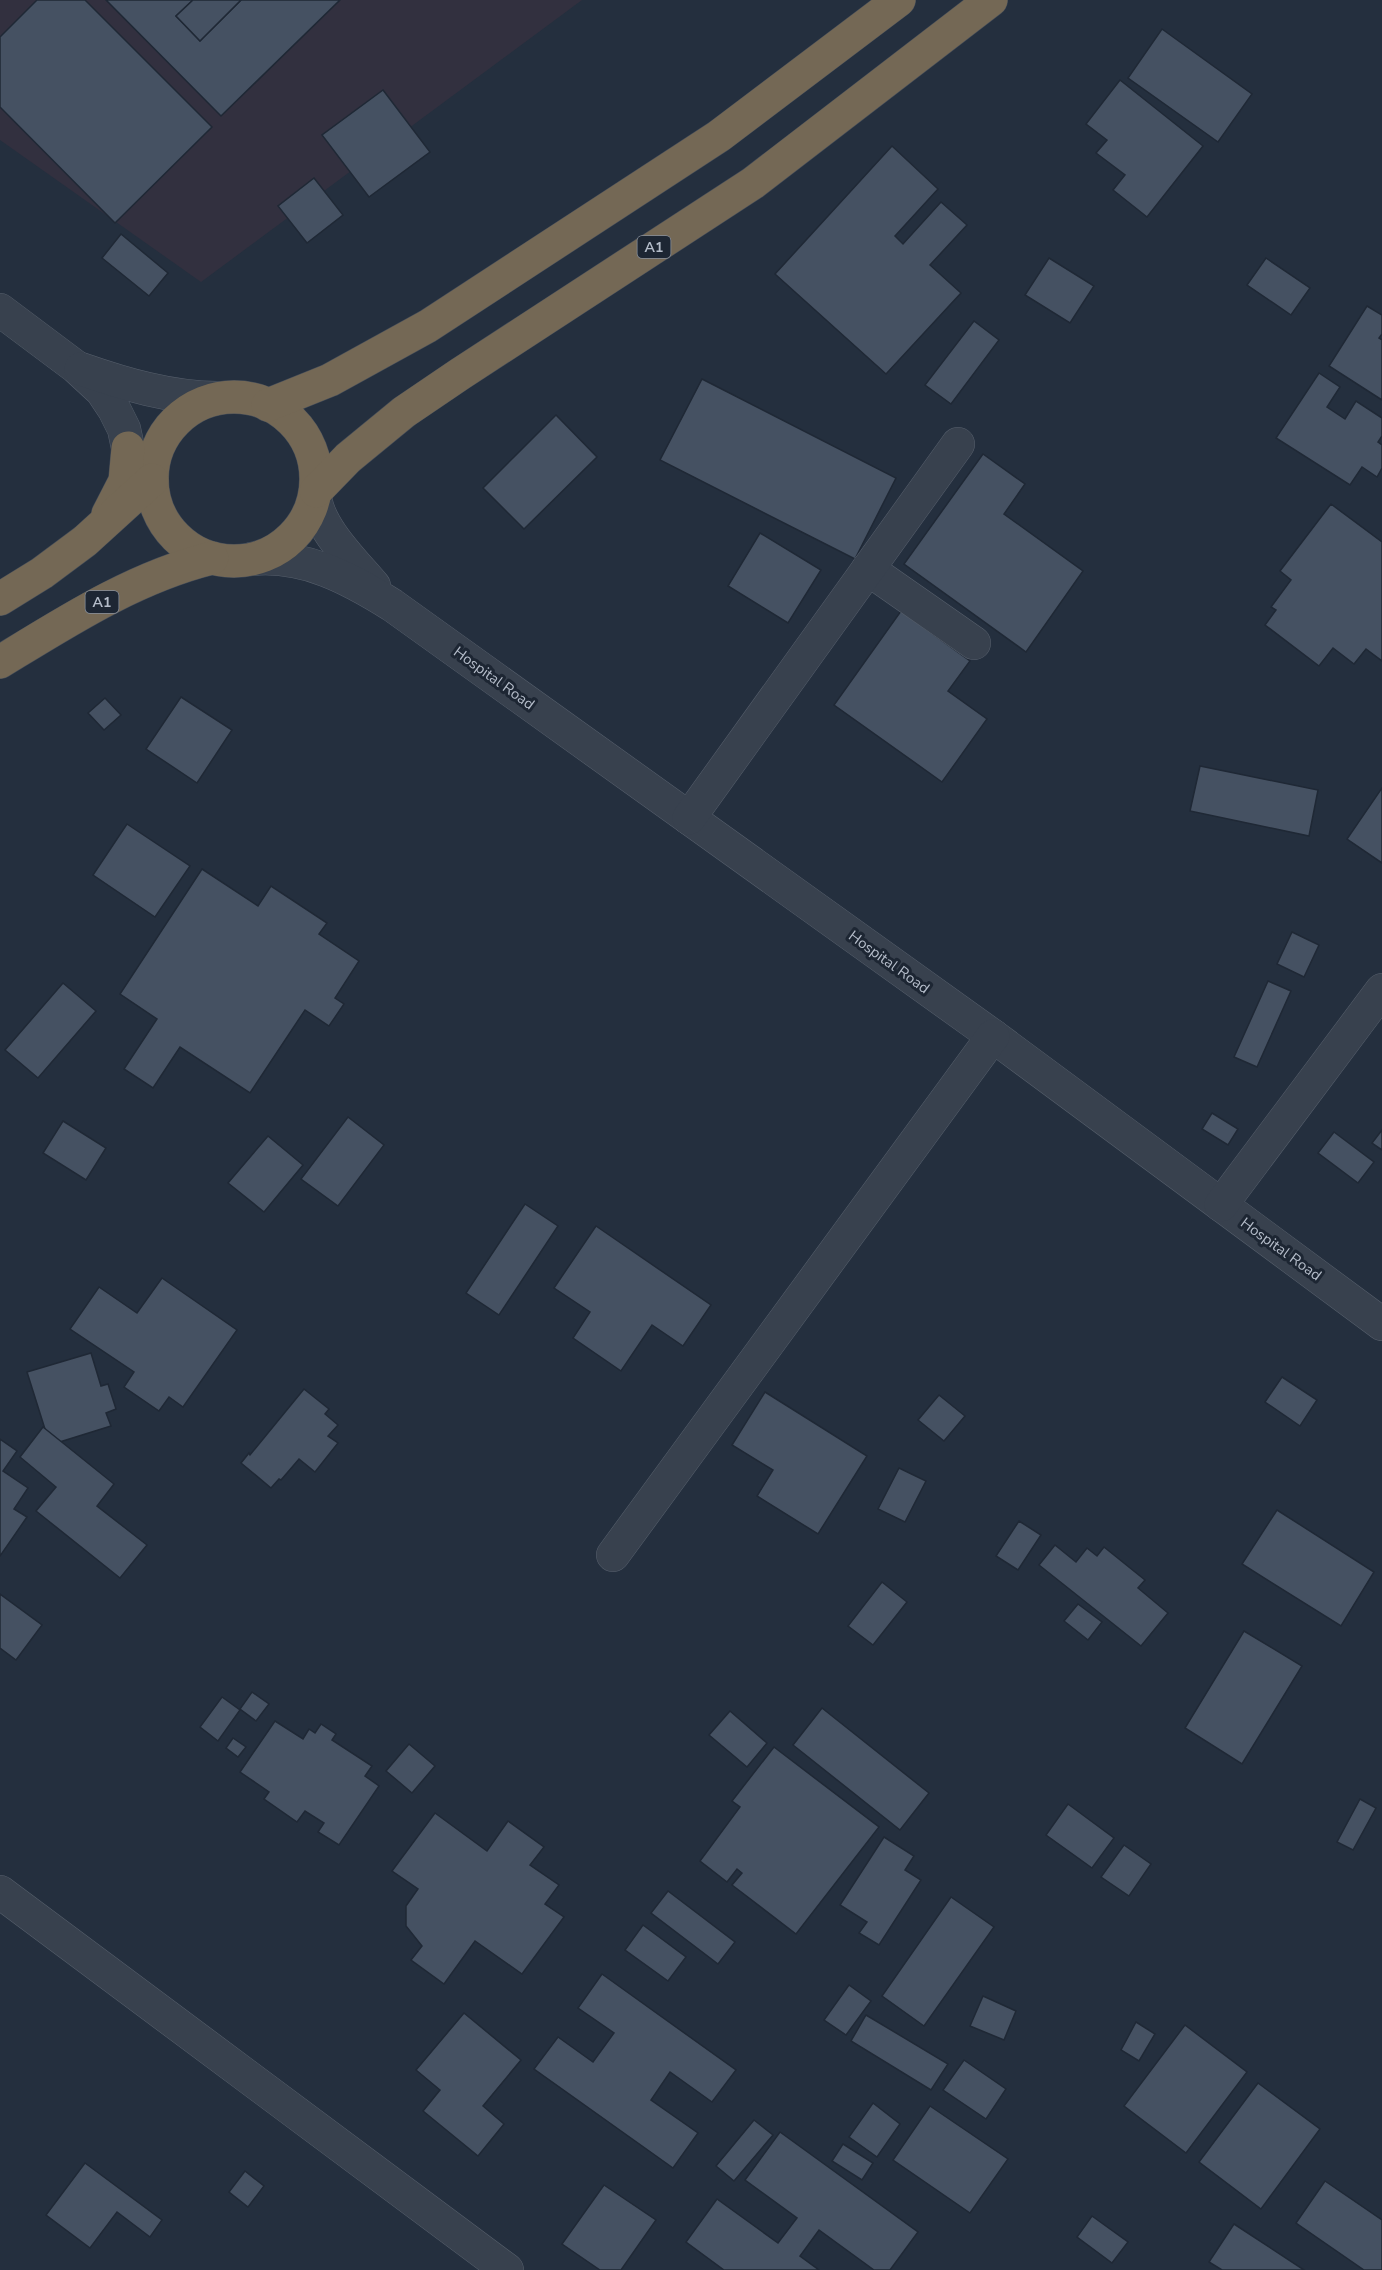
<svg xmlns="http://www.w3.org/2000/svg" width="1382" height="2270" font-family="'Nunito Sans',sans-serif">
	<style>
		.medical { fill: #32303f }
		.building { fill: #455162; stroke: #1f2835; stroke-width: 1.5 }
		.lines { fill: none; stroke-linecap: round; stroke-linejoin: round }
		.minor-casing { stroke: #565f6c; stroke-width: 34 }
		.highway-casing { stroke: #434c59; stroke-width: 34 }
		.minor { stroke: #38414e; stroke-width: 33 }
		.highway { stroke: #746855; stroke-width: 33 }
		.labels { text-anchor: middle; stroke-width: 6; stroke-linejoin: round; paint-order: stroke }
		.shield { fill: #1d2633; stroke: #878f9c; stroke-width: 1.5 }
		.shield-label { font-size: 14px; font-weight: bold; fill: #b4bcc9 }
		.street-label { font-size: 15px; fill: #b4bcc9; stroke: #1d2633 }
	</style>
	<rect width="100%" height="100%" fill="#242f3e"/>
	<path class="medical" d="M0 0H582L201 282 0 140Z"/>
	<g class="building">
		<path d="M37 0H85L212 127 115 223 0 107V37Z"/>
		<path d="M106 0H193L176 16 200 41 241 0H340L221 116Z"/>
		<path d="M193 0H241L200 41 176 16Z"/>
		<path d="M1162 29 1252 94 1218 142 1128 78Z"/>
		<path d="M1120 80 1203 146 1147 217 1113 190 1125 175 1096 153 1107 140 1086 124Z"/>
		<path d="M383 90 430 152 369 197 322 135Z"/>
		<path d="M892 146 938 189 895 236 903 244 941 202 967 225 930 265 961 293 886 374 775 274Z"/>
		<path d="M314 178 343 215 307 243 278 206Z"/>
		<path d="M121 234 168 273 149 296 102 258Z"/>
		<path d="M1049 258 1094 286 1070 323 1025 295Z"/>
		<path d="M1266 258 1310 288 1291 315 1247 285Z"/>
		<path d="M1367 306 1382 315V334L1379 338 1382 340V400L1329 366Z"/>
		<path d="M974 321 999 340 951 404 925 385Z"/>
		<path d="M1319 373 1340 387 1327 407 1345 419 1356 401 1382 418V436L1378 442 1382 445V468L1377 477 1362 467 1350 485 1276 438Z"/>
		<path d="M702 379 896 478 855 559 660 460Z"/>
		<path d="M556 415 597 457 524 529 483 488Z"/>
		<path d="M983 454 1025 484 1004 514 1083 571 1026 652 904 564Z"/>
		<path d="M1331 504 1382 542V661L1366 649 1354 664 1333 648 1319 666 1265 625 1276 610 1271 607 1291 580 1280 571Z"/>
		<path d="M760 533 821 570 788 623 728 586Z"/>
		<path d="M901 611 970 661 948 691 987 719 942 782 834 705Z"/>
		<path d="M181 697 232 730 197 783 146 749Z"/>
		<path d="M105 698 121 715 104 730 88 713Z"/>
		<path d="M1200 766 1318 790 1309 836 1190 811Z"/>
		<path d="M1382 788V863L1347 839Z"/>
		<path d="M127 824 190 866 155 917 93 875Z"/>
		<path d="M202 869 258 906 271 886 327 923 319 934 359 961 335 998 344 1004 329 1026 305 1010 250 1093 180 1047 153 1088 124 1069 157 1019 120 994Z"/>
		<path d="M1292 932 1319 945 1304 977 1277 964Z"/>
		<path d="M1268 981 1291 991 1257 1067 1234 1057Z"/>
		<path d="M63 983 96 1011 38 1078 5 1050Z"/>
		<path d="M1212 1113 1238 1129 1228 1145 1202 1129Z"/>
		<path d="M348 1117 384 1145 338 1206 301 1179Z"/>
		<path d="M63 1121 106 1148 86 1180 43 1153Z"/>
		<path d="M1382 1130V1150L1372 1143Z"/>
		<path d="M1334 1132 1374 1162 1358 1183 1318 1153Z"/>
		<path d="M268 1136 303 1165 264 1212 228 1183Z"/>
		<path d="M525 1204 558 1226 499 1315 466 1293Z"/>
		<path d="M596 1226 711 1305 683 1346 652 1325 621 1371 573 1338 590 1312 554 1288Z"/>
		<path d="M162 1278 237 1330 183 1407 169 1397 159 1411 124 1387 134 1372 70 1329 99 1287 137 1313Z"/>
		<path d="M91 1353 101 1386 108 1384 116 1409 106 1413 111 1426 50 1445 27 1372Z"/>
		<path d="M1282 1377 1317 1400 1300 1426 1265 1402Z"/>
		<path d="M304 1389 329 1409 325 1414 338 1425 328 1436 338 1443 315 1472 299 1459 281 1480 279 1479 271 1488 241 1463 249 1453 250 1455Z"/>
		<path d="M765 1392 867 1456 818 1534 757 1496 773 1470 732 1445Z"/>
		<path d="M939 1395 965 1416 944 1441 918 1420Z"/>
		<path d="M43 1427 114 1484 97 1506 147 1545 120 1578 36 1511 56 1487 20 1457Z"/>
		<path d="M0 1439 17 1451 3 1471 28 1488 14 1509 27 1517 0 1556Z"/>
		<path d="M899 1468 926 1481 905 1522 878 1509Z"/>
		<path d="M1277 1510 1374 1572 1341 1626 1242 1564Z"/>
		<path d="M1019 1521 1041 1535 1018 1570 996 1556Z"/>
		<path d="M1055 1545 1076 1562 1087 1548 1097 1556 1104 1547 1145 1580 1138 1588 1168 1613 1141 1646 1039 1565Z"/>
		<path d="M882 1582 907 1602 873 1645 848 1626Z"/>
		<path d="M0 1594 42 1625 16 1660 0 1648Z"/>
		<path d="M1078 1604 1102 1622 1088 1640 1064 1621Z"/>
		<path d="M1244 1631 1302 1666 1242 1764 1185 1728Z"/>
		<path d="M252 1692 269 1704 256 1721 240 1709Z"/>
		<path d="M222 1697 240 1710 218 1741 200 1727Z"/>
		<path d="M822 1708 929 1793 900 1830 793 1745Z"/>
		<path d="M730 1711 767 1743 747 1767 709 1735Z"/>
		<path d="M275 1721 303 1739 309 1729 315 1733 321 1724 336 1734 332 1740 372 1766 365 1776 379 1786 339 1845 318 1832 324 1823 305 1811 297 1822 264 1799 269 1792 240 1772Z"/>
		<path d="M233 1738 246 1747 238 1757 226 1748Z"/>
		<path d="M409 1744 435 1766 412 1793 386 1771Z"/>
		<path d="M774 1747 879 1827 796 1934 732 1885 742 1873 737 1869 727 1882 700 1861 740 1807 732 1801Z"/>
		<path d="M1360 1799 1376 1808 1353 1850 1337 1842Z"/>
		<path d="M1068 1804 1114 1838 1092 1868 1046 1835Z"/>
		<path d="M435 1813 487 1851 508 1821 544 1847 530 1865 559 1885 545 1904 564 1917 522 1974 475 1941 444 1984 411 1960 422 1946 406 1926V1906L418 1889 392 1871Z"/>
		<path d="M884 1837 914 1856 905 1870 921 1880 879 1945 859 1933 867 1922 840 1905Z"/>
		<path d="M1124 1845 1151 1864 1129 1896 1101 1877Z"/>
		<path d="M668 1891 735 1942 718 1964 651 1913Z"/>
		<path d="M951 1897 994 1927 924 2026 882 1996Z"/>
		<path d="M643 1925 686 1957 668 1981 625 1950Z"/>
		<path d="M602 1974 736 2070 712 2102 670 2072 651 2100 698 2133 673 2168 534 2069 558 2037 593 2062 614 2033 578 2008Z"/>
		<path d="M849 1985 871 2001 846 2035 824 2020Z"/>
		<path d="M983 1996 1016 2011 1004 2040 970 2026Z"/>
		<path d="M464 2013 521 2060 483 2106 504 2124 478 2156 423 2111 440 2090 416 2070Z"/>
		<path d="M866 2015 948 2064 931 2090 851 2041Z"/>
		<path d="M1136 2022 1155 2034 1139 2061 1121 2050Z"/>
		<path d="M1185 2025 1247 2072 1186 2153 1124 2106Z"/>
		<path d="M964 2060 1006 2089 986 2119 943 2090Z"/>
		<path d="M1258 2083 1320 2129 1261 2209 1199 2162Z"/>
		<path d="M873 2103 900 2124 877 2157 849 2137Z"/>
		<path d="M930 2106 1008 2159 970 2213 893 2160Z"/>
		<path d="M754 2120 773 2135 734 2181 716 2166Z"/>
		<path d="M780 2132 918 2232 890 2270H874L819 2230 800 2256 819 2270H724L686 2242 717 2199 778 2243 797 2218 745 2180Z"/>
		<path d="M843 2144 873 2163 862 2180 832 2161Z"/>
		<path d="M85 2163 162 2220 150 2237 117 2212 90 2248 46 2215Z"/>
		<path d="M245 2171 264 2186 248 2207 229 2192Z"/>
		<path d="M1325 2181 1382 2220V2270H1364L1296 2223Z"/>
		<path d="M604 2185 656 2220 621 2270H600L562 2244Z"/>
		<path d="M1092 2216 1128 2242 1112 2263 1077 2237Z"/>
		<path d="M1234 2224 1304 2270H1222L1209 2262Z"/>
	</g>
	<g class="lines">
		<defs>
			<g id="minor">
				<path d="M0 310 76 367 102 391 114 409 124 429 128 448 147 470"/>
				<path d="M81 369C124 384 171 398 217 398"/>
				<path d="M315 495C317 527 354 562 374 586"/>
				<path d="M252 559C304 554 349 578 392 605L993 1036 1382 1324"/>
				<path d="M868 569 974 643"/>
				<path d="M689 818 958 444"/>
				<path d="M1221 1205 1382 990"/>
				<path d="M613 1555 993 1036"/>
				<path d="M0 1892 507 2270"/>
			</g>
			<g id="highway">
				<circle cx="234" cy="479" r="82"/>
				<path d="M268 405 330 380 428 326 719 136 899 0"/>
				<path d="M316 491 348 458 404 412 460 374 753 183 991 0"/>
				<path d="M108 514 125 481 128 448"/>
				<path d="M0 599 42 573 85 541 152 480"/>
				<path d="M0 662C67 621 135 577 212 558"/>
			</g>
		</defs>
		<use href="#minor" class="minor-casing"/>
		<use href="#highway" class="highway-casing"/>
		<use href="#minor" class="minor"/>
		<use href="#highway" class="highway"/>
	</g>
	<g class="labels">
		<g class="shield">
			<rect x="637.5" y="236" width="33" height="22" rx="4.5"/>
			<rect x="85.5" y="591" width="33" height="22" rx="4.5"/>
		</g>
		<g class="shield-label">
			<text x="654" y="252">A1</text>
			<text x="102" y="607">A1</text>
		</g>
		<g class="street-label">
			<text transform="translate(494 678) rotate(36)" y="5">Hospital Road</text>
			<text transform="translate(889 962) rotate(36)" y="5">Hospital Road</text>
			<text transform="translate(1281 1249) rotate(36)" y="5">Hospital Road</text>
		</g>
	</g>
</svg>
